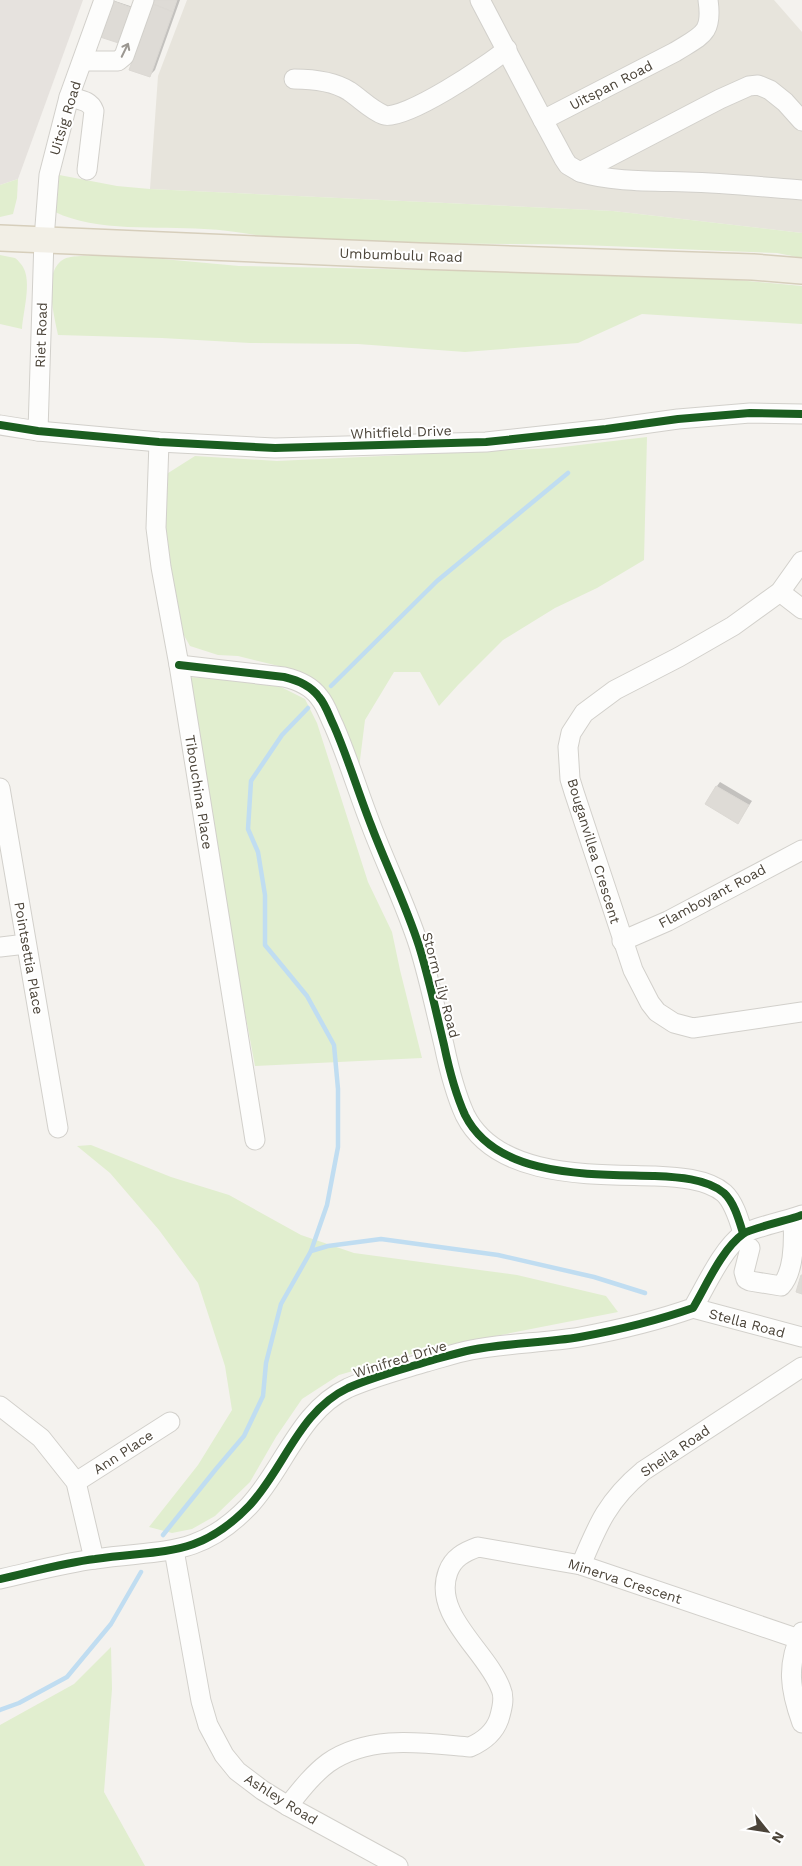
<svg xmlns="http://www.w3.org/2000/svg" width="802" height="1866" font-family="'Work Sans',sans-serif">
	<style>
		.residential { fill: #e7e4dc }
		.industrial { fill: #e6e2de }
		.green { fill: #e1eecf }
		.shadow { fill: #0003 }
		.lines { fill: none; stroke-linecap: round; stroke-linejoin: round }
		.stream { stroke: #c0ddf1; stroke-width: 4.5 }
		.building { fill: #dedbd6; stroke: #dcd9d4 }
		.minor-casing { stroke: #d2d0cb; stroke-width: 21 }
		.major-casing { stroke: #d6cebb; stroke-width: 28 }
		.minor { stroke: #fdfdfc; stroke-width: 19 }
		.major { stroke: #f2efe6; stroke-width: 25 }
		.cycleway-casing { stroke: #fff; stroke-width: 11 }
		.cycleway { stroke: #1b5e20; stroke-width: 8 }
		.oneway { stroke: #9b9791 }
		.labels { text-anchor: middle; stroke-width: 4; stroke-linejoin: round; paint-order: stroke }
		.street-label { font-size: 14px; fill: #4b4439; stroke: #fff }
	</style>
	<rect width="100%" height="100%" fill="#f4f2ee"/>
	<path class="residential" d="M187 0H774L802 32V233L613 211 150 189 158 76Z"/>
	<path class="industrial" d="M0 0H83L18 179 0 185Z"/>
	<g class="green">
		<path d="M54 174 117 186 150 189 613 211 802 233V258L777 253C712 251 646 247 581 245 481 243 382 245 282 238 256 236 230 230 204 229 158 226 96 232 55 212Z"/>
		<path d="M18 179 17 198 13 214 0 217V185Z"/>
		<path d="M0 255 15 258C18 260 21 264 23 267 32 282 23 312 22 329L0 324Z"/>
		<path d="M130 256 239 266 617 274 737 280 802 286V324L642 314 578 343 465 352 358 344 250 343 162 338 58 335C54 315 42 271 64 259 73 254 117 256 130 256Z"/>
		<path d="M647 437 644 560 597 588 555 608 503 640 458 685 439 706 420 672H394L365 720 358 776 316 684 299 671 238 656 218 655 190 646 178 625 163 518 165 475 195 456 277 461 554 448Z"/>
		<path d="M188 677 237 680 281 687 305 699 317 723 368 882 392 932 400 970 422 1058 255 1066 225 906Z"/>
		<path d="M91 1145 171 1177 229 1195 301 1235 354 1253 517 1275 606 1296 618 1312 429 1349 339 1375 302 1399 276 1437 250 1482 215 1516 192 1529 172 1533 149 1527 198 1465 232 1410 225 1366 198 1283 159 1230 110 1173 77 1146Z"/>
		<path d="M111 1647 112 1689 104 1792 145 1866H0V1725L74 1684Z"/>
	</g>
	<g class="shadow">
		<path d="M112 0 151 13 155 3 152 0H180L155 70 149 76 140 45Z"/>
		<path d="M720 782 752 801 738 822 717 786Z"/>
	</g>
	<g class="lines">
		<g class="stream">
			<path d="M331 686 437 581 568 473"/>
			<path d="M311 1251 328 1246 381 1239 498 1255 594 1277 645 1293"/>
			<path d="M163 1535 216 1469 244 1436 263 1396 266 1363 281 1304 311 1251 327 1205 338 1147V1089L334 1045 307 996 265 945V895L258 852 248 829 251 781 282 735 308 708"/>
			<path d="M0 1710 19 1703 67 1677 111 1624 141 1572"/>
		</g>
	</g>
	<g class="building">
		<path d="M110 0 149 14 137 49 97 36Z"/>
		<path d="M151 0H177L173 12 150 3Z"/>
		<path d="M153 4 173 12 150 77 129 70Z"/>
		<path d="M716 786 749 805 738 824 705 804Z"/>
		<path d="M801 1275H802V1294L796 1292Z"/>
	</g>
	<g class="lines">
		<defs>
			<g id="minor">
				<path d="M480 0 543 120"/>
				<path d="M708 0C713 34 702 35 675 52L543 120 564 159 568 165 580 172 720 99 749 86 758 85 770 90 785 102 802 121"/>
				<path d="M83 61H118L124 56 144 0"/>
				<path d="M294 79C312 79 333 81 349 91 361 99 371 110 384 115 403 122 490 64 507 49"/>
				<path d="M69 97C80 100 90 100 94 111L87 170"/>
				<path d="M580 172C610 182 655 181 687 182 725 183 764 187 802 190"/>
				<path d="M0 425 38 431 159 442 275 448 486 442 606 429 678 419 750 413 802 414"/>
				<path d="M38 431 44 239 49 175 69 97 104 0"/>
				<path d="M159 442 156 528 161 567 179 665 255 1140"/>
				<path d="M802 561 780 592 733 626 679 657 615 690 584 713 571 733 568 747 570 779 574 792 633 970 650 1003 657 1012 674 1023 693 1028 802 1012"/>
				<path d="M780 592 802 609"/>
				<path d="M179 665 284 677C297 680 311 686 319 697 326 705 329 716 334 726 348 758 358 792 371 825 386 865 406 905 419 946 429 978 436 1012 444 1045 449 1069 455 1093 465 1115 497 1179 594 1174 653 1176 675 1177 706 1178 724 1193 734 1202 739 1220 743 1233"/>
				<path d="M0 788 58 1128"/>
				<path d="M622 941 668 921 802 850"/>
				<path d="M0 947 26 944"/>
				<path d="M750 1248 744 1272 746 1279 750 1281 781 1286C795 1271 794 1238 793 1219"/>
				<path d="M693 1308 802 1337"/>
				<path d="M0 1406 41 1438 76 1482 94 1559"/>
				<path d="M76 1482 170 1422"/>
				<path d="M174 1550 201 1701 208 1725 224 1755 237 1771 262 1790 288 1806 398 1866"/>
				<path d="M581 1565C598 1524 608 1500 643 1471L802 1367"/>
				<path d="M0 1579C32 1572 63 1563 95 1559 161 1549 198 1559 249 1506 284 1469 299 1411 348 1388 373 1377 400 1370 426 1362 441 1358 456 1353 471 1350 507 1343 544 1343 580 1337 618 1330 656 1321 693 1308 706 1286 722 1249 743 1234 751 1228 790 1220 802 1215"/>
				<path d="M802 1632C786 1665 790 1690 802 1723"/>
				<path d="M288 1806C300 1791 312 1775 328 1763 370 1734 423 1743 470 1747 484 1741 494 1733 499 1719 502 1709 505 1698 501 1689 487 1651 432 1615 448 1572 453 1558 464 1552 478 1547L581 1565 799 1639"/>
			</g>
			<path id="major" d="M0 238 419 256 753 267 802 271"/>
		</defs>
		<use href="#minor" class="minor-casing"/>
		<use href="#major" class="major-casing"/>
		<use href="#minor" class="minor"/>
		<use href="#major" class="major"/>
		<defs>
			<g id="cycleway">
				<path d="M0 425 38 431 159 442 275 448 486 442 606 429 678 419 750 413 802 414"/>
				<path d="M179 665 284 677C297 680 311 686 319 697 326 705 329 716 334 726 348 758 358 792 371 825 386 865 406 905 419 946 429 978 436 1012 444 1045 449 1069 455 1093 465 1115 497 1179 594 1174 653 1176 675 1177 706 1178 724 1193 734 1202 739 1220 743 1233"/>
				<path d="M0 1579C32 1572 63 1563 95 1559 161 1549 198 1559 249 1506 284 1469 299 1411 348 1388 373 1377 400 1370 426 1362 441 1358 456 1353 471 1350 507 1343 544 1343 580 1337 618 1330 656 1321 693 1308 706 1286 722 1249 743 1234 751 1228 790 1220 802 1215"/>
			</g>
		</defs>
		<use href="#cycleway" class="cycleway-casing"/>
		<use href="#cycleway" class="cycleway"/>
	</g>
	<defs><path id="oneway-shaft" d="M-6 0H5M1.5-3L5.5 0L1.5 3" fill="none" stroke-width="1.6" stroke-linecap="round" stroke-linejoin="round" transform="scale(1.25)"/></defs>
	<use class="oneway" href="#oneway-shaft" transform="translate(125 50) rotate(-64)"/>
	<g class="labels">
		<g class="street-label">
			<text transform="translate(611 85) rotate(-27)" y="5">Uitspan Road</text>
			<text transform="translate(65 118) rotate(-73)" y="5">Uitsig Road</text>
			<text transform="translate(401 255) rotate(2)" y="5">Umbumbulu Road</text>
			<text transform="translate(41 335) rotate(-88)" y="5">Riet Road</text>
			<text transform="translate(401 432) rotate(-2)" y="5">Whitfield Drive</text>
			<text transform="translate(199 792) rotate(81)" y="5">Tibouchina Place</text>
			<text transform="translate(594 851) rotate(73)" y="5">Bouganvillea Crescent</text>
			<text transform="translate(712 896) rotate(-28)" y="5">Flamboyant Road</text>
			<text transform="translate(29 958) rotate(80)" y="5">Pointsettia Place</text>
			<text transform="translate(441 985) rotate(75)" y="5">Storm Lily Road</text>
			<text transform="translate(747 1323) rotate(15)" y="5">Stella Road</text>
			<text transform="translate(400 1359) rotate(-17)" y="5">Winifred Drive</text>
			<text transform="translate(675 1451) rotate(-34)" y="5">Sheila Road</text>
			<text transform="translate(123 1452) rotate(-33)" y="5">Ann Place</text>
			<text transform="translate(625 1581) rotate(18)" y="5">Minerva Crescent</text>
			<text transform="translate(281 1799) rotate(32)" y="5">Ashley Road</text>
		</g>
	</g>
	<g transform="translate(767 1831) rotate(120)" stroke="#ffffff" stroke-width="4" paint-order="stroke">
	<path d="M0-4L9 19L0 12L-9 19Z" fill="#4b4439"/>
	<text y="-8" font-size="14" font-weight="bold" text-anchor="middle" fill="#4b4439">N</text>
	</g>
</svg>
